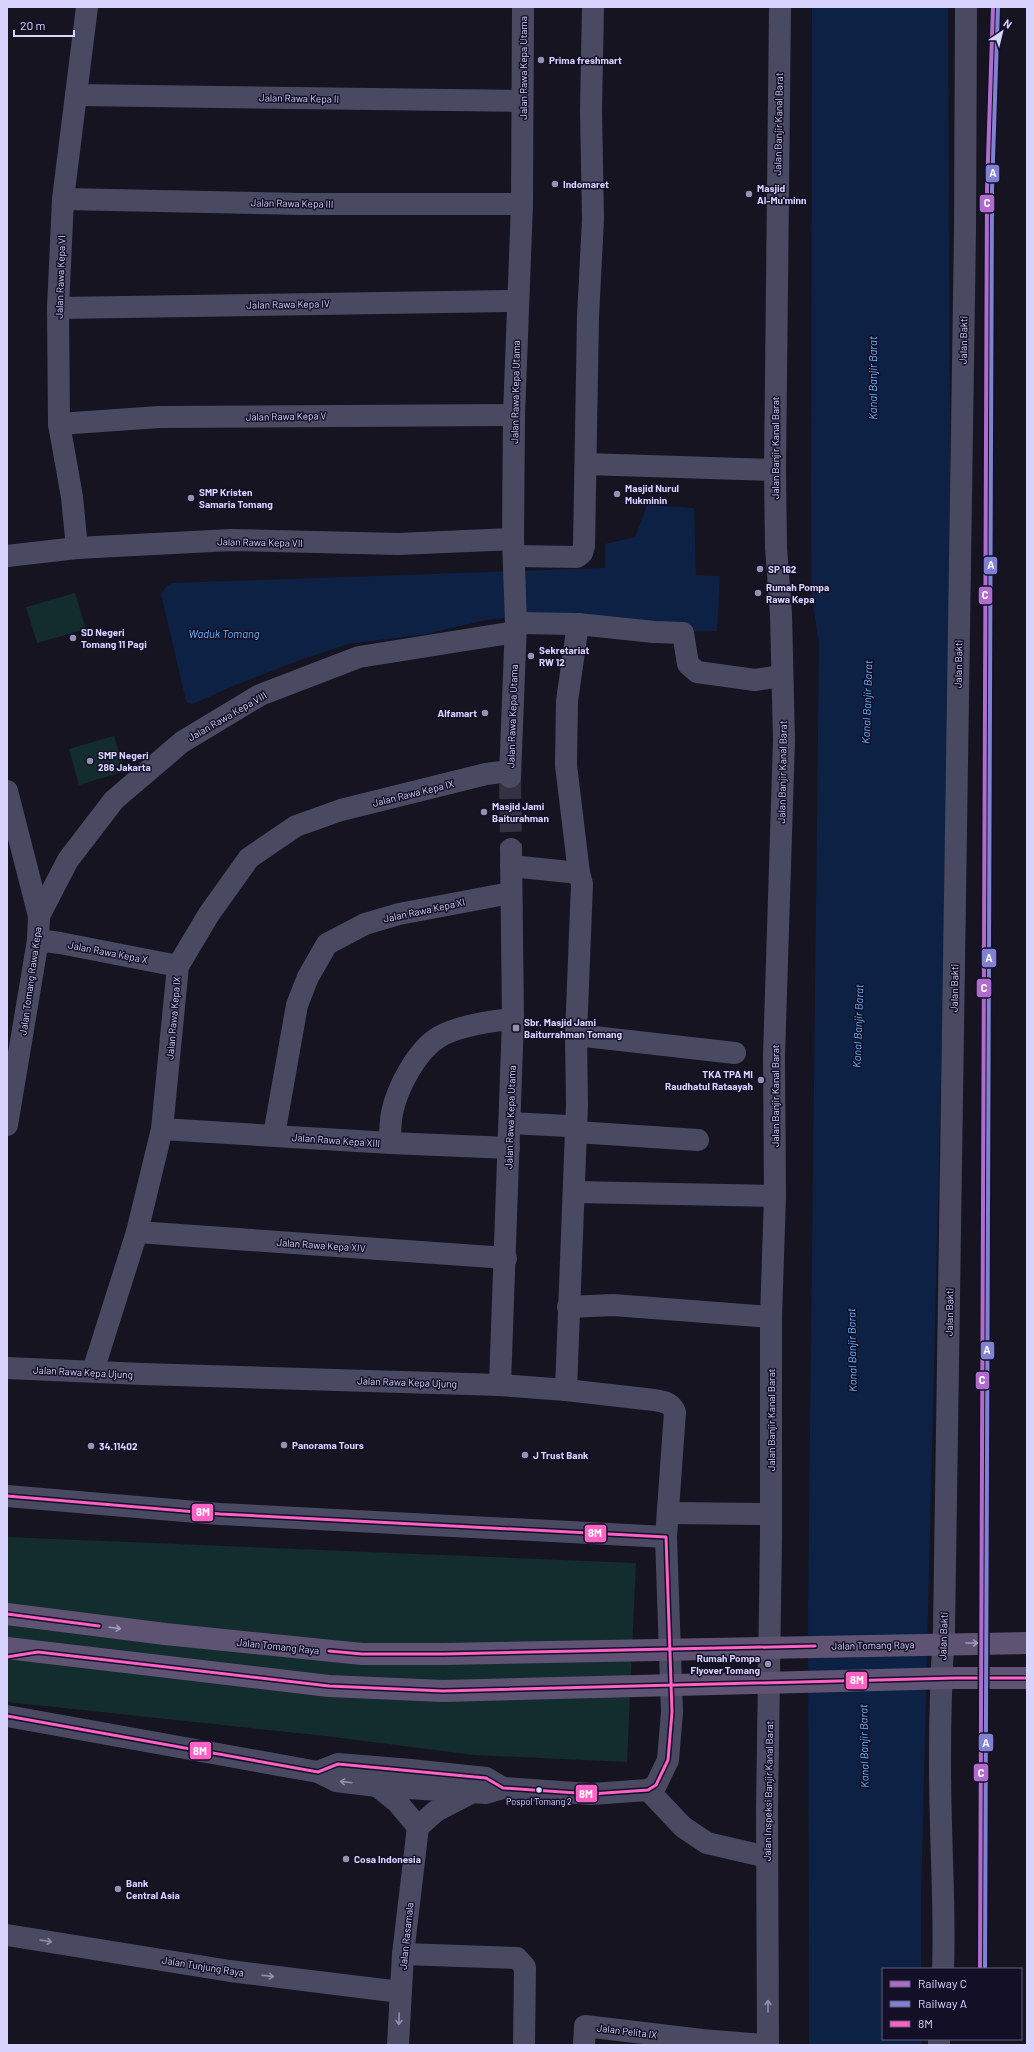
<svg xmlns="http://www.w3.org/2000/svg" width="1034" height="2052" font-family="Barlow,sans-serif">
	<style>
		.green { fill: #132c2d }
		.water { fill: #0d2144 }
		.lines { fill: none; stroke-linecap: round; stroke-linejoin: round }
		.minor-tunnel { stroke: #333142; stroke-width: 22; stroke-dasharray: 22 11; stroke-linecap: butt }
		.minor { stroke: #4a4962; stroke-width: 22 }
		.major { stroke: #5e5373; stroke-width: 22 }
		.major-bridge { stroke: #5e5373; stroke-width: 22 }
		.bus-1-casing { stroke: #130f26; stroke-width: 6 }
		.bus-1 { stroke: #ff61c5; stroke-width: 3 }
		.rail-1-casing { stroke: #130f26; stroke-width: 7 }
		.rail-2-casing { stroke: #130f26; stroke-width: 7 }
		.rail-1 { stroke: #b06ccc; stroke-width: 4 }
		.rail-2 { stroke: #8081d2; stroke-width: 4 }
		.oneway { stroke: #a29ac0 }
		.oneway2 { stroke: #928eb0 }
		.poi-dot { fill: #9591b1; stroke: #130f26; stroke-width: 1.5 }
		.bus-dot { fill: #d9d4ff; stroke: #130f26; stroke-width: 1.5 }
		.labels { text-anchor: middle; stroke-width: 3; stroke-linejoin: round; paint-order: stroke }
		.bus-label { font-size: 9px; fill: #d9d4ff; stroke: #130f26 }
		.poi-label { font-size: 10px; font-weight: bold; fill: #d9d4ff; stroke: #130f26; text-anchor: start }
		.street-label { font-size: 10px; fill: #d9d4ff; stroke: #130f26 }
		.water-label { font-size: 11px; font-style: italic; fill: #62b6ff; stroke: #130f26 }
		.line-badge { stroke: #130f26; stroke-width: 1.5 }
		.badge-label { font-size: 11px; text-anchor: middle; font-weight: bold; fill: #fff }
	</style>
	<rect width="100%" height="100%" fill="#161421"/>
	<g class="green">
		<path d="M75 593 86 629 37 643 26 607Z"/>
		<path d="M114 736 125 771 79 785 69 749Z"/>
		<path d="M7 1537 636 1563 627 1762 474 1755 325 1736 7 1702Z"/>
	</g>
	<g class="water">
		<path d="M812 7H948L951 668 921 1902V1969H883V2039H922V2045H809L808 1606 819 643 811 592Z"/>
		<path d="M647 505 694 508 696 575 720 576 717 631H687L538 614 486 620 426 634 348 644 300 660 233 686 193 704 188 703 186 701 161 594 168 585 173 583 605 568V544L635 537Z"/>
	</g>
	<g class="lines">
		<path class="minor-tunnel" d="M510 777 511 849"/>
		<g class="minor">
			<path d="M76 95 522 101"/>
			<path d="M63 199 301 204H522"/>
			<path d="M58 308 518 301"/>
			<path d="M59 424 159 417 514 415"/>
			<path d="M586 464 775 470"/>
			<path d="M77 548 72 497 59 424 58 308 63 199 87 7"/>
			<path d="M7 556 77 548 231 540 398 544 513 539"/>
			<path d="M514 556 577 557 582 553 584 546 588 317 593 219 591 110 593 7"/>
			<path d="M516 623 578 624 654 632 683 633 688 664 697 672 755 680 782 676"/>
			<path d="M510 777 516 623 513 539 514 415 522 204 523 7"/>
			<path d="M7 791 39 916 38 940 7 1125"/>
			<path d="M511 866 579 873"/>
			<path d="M39 916 68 860 114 800 182 742 260 695 359 657 515 632"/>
			<path d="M38 940 60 943 178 966"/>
			<path d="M576 1035 735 1053"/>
			<path d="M510 1123 568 1126"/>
			<path d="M162 1129 390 1143 509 1148"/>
			<path d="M576 1132 698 1140"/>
			<path d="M274 1135 297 1005 308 977 327 944 365 924 399 914 510 893"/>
			<path d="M390 1143C390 1134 390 1123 392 1113 397 1088 417 1050 439 1037 458 1026 492 1021 513 1019"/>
			<path d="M574 1192 775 1196"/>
			<path d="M137 1232 506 1258"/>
			<path d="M568 1307 613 1305 771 1317"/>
			<path d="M7 1368 142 1374 500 1385 566 1390 654 1400C664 1402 671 1402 675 1412L666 1537 672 1712 668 1760 656 1785 648 1790 591 1794 503 1788 486 1793 377 1786 336 1781 318 1772 7 1716"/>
			<path d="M93 1371 137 1232 162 1129 178 966 209 914 249 858 296 826 341 810 486 774 510 771"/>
			<path d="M500 1385 513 1019 511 849"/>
			<path d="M566 1390 577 1105 576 1035 582 884 579 873 566 765 567 701 578 624"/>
			<path d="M7 1496 220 1514 666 1537"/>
			<path d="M668 1513 771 1514"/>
			<path d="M318 1772 338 1764 411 1770 486 1778 503 1788"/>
			<path d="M377 1786 397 1802 418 1827"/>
			<path d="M648 1790 683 1827 707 1843 767 1857"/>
			<path d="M7 1935 230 1971 400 1992"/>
			<path d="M403 1954 517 1958 525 1967 524 2045"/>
			<path d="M943 1969C945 1920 942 1872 941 1824 939 1760 940 1694 944 1630L965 230 966 7"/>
			<path d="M398 2045 403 1954 418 1827 436 1811 471 1793"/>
			<path d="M584 2045 585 2026 702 2040 765 2045"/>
			<path d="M768 2045 767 1810 771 1537V1317L775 1196 774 1056 784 740 781 614 776 548 775 470 780 7"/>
			<path d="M939 2045V2039"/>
		</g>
		<g class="major">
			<path d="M7 1614 165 1634 362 1654H443"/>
			<path d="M7 1648 329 1686 443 1691"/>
		</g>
		<g class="major-bridge">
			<path d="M443 1654 1027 1643"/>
			<path d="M443 1691 955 1678H1027"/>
		</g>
		<defs>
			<g id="bus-1">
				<path d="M7 1496 220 1514 666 1537 672 1712 668 1760 656 1785 648 1790 591 1794 503 1788 486 1778 338 1764 318 1772 7 1716"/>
				<path d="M7 1614 99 1626"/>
				<path d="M329 1651 362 1654H443L815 1646"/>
				<path d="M7 1657 38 1652 329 1686 443 1691 955 1678H1027"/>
			</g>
		</defs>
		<use href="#bus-1" class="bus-1-casing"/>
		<use href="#bus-1" class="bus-1"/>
		<defs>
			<path id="rail-1" d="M980 1969 987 189 993 7"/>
			<path id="rail-2" d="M985 1969 992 189 998 7"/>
		</defs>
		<use href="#rail-1" class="rail-1-casing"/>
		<use href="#rail-2" class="rail-2-casing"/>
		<use href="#rail-1" class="rail-1"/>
		<use href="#rail-2" class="rail-2"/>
	</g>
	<defs><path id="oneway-shaft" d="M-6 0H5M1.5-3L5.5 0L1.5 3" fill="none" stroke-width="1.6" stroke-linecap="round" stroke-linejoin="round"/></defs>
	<g class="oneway">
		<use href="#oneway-shaft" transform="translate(115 1628) rotate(7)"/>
		<use href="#oneway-shaft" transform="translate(972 1643)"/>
	</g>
	<g class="oneway2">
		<use href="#oneway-shaft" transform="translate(346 1782) rotate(-173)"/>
		<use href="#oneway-shaft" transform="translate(46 1941) rotate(9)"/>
		<use href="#oneway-shaft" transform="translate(268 1976) rotate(7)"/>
		<use href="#oneway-shaft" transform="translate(768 2006) rotate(-90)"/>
		<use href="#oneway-shaft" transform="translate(399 2019) rotate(92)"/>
	</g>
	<g class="poi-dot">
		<circle cx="541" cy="60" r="4"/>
		<circle cx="555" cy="184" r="4"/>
		<circle cx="749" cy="194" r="4"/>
		<circle cx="617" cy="494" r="4"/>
		<circle cx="191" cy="498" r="4"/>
		<circle cx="760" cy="569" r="4"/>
		<circle cx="758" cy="593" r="4"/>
		<circle cx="73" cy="638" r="4"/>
		<circle cx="531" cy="656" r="4"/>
		<circle cx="485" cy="713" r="4"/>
		<circle cx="90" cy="761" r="4"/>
		<circle cx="484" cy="812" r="4"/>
		<rect x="512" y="1024" width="8" height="8" rx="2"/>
		<circle cx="761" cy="1080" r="4"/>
		<circle cx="284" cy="1445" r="4"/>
		<circle cx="91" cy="1446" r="4"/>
		<circle cx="525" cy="1455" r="4"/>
		<circle cx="768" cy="1664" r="4"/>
		<circle cx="346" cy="1859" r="4"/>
		<circle cx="118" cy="1889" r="4"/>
	</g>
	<circle class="bus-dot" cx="539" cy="1790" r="3.5"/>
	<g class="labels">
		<g class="bus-label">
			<text x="539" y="1805">Pospol Tomang 2</text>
		</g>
		<g class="poi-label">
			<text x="549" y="64">Prima freshmart</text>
			<text x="563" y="188">Indomaret</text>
			<text x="757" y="192">Masjid<tspan x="757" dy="12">AI-Mu'minn</tspan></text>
			<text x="625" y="492">Masjid Nurul<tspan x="625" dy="12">Mukminin</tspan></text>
			<text x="199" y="496">SMP Kristen<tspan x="199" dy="12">Samaria Tomang</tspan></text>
			<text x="768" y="573">SP 162</text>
			<text x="766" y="591">Rumah Pompa<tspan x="766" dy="12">Rawa Kepa</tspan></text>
			<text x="81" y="636">SD Negeri<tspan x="81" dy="12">Tomang 11 Pagi</tspan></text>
			<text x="539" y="654">Sekretariat<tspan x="539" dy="12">RW 12</tspan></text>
			<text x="477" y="717" text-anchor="end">Alfamart</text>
			<text x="98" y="759">SMP Negeri<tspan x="98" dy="12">286 Jakarta</tspan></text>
			<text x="492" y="810">Masjid Jami<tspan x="492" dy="12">Baiturahman</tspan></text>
			<text x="524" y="1026">Sbr. Masjid Jami<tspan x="524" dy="12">Baiturrahman Tomang</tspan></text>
			<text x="753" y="1078" text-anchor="end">TKA TPA MI<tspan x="753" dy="12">Raudhatul Rataayah</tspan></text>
			<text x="292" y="1449">Panorama Tours</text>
			<text x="99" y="1450">34.11402</text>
			<text x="533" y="1459">J Trust Bank</text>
			<text x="760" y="1662" text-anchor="end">Rumah Pompa<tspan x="760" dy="12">Flyover Tomang</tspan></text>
			<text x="354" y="1863">Cosa Indonesia</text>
			<text x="126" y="1887">Bank<tspan x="126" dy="12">Central Asia</tspan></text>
		</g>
		<g class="street-label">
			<text transform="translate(523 68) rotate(-90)" y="4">Jalan Rawa Kepa Utama</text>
			<text transform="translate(299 98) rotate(1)" y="4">Jalan Rawa Kepa II</text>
			<text transform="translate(778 124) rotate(-89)" y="4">Jalan Banjir Kanal Barat</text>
			<text transform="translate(292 203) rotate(1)" y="4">Jalan Rawa Kepa III</text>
			<text transform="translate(60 277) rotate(-88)" y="4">Jalan Rawa Kepa VI</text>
			<text transform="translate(288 304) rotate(-1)" y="4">Jalan Rawa Kepa IV</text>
			<text transform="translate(963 340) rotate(-89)" y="4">Jalan Bakti</text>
			<text transform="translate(515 392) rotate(-89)" y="4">Jalan Rawa Kepa Utama</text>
			<text transform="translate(286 416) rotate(-1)" y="4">Jalan Rawa Kepa V</text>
			<text transform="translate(775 448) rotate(-90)" y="4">Jalan Banjir Kanal Barat</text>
			<text transform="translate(260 542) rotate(1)" y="4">Jalan Rawa Kepa VII</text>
			<text transform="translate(958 664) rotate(-89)" y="4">Jalan Bakti</text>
			<text transform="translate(227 716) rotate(-30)" y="4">Jalan Rawa Kepa VIII</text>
			<text transform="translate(512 716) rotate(-88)" y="4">Jalan Rawa Kepa Utama</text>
			<text transform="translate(782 772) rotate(-89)" y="4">Jalan Banjir Kanal Barat</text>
			<text transform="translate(413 793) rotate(-14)" y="4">Jalan Rawa Kepa IX</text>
			<text transform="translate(424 910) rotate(-12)" y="4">Jalan Rawa Kepa XI</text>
			<text transform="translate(108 952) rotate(11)" y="4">Jalan Rawa Kepa X</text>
			<text transform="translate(30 981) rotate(-82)" y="4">Jalan Tomang Rawa Kepa</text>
			<text transform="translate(954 988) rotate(-89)" y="4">Jalan Bakti</text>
			<text transform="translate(173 1018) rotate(-85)" y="4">Jalan Rawa Kepa IX</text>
			<text transform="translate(775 1096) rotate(-90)" y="4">Jalan Banjir Kanal Barat</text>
			<text transform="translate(510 1117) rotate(-88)" y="4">Jalan Rawa Kepa Utama</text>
			<text transform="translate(336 1140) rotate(4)" y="4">Jalan Rawa Kepa XIII</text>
			<text transform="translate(321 1245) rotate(4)" y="4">Jalan Rawa Kepa XIV</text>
			<text transform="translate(949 1312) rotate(-89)" y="4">Jalan Bakti</text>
			<text transform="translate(83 1372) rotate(3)" y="4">Jalan Rawa Kepa Ujung</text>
			<text transform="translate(407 1382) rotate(2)" y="4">Jalan Rawa Kepa Ujung</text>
			<text transform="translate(771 1420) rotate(-90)" y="4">Jalan Banjir Kanal Barat</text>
			<text transform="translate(943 1636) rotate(-88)" y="4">Jalan Bakti</text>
			<text transform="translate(873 1645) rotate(-1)" y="4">Jalan Tomang Raya</text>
			<text transform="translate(278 1646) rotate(6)" y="4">Jalan Tomang Raya</text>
			<text transform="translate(768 1791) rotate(-89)" y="4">Jalan Inspeksi Banjir Kanal Barat</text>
			<text transform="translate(406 1936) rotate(-84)" y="4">Jalan Rasamala</text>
			<text transform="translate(203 1966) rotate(9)" y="4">Jalan Tunjung Raya</text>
			<text transform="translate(627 2031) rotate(7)" y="4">Jalan Pelita IX</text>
		</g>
		<g class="water-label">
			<text transform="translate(873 378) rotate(-90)" y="4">Kanal Banjir Barat</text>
			<text x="224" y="638">Waduk Tomang</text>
			<text transform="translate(867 702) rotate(-88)" y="4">Kanal Banjir Barat</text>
			<text transform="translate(858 1026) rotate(-88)" y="4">Kanal Banjir Barat</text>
			<text transform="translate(852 1350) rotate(-91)" y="4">Kanal Banjir Barat</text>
			<text transform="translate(864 1746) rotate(-91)" y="4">Kanal Banjir Barat</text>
		</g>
	</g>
	<g class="line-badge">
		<rect x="985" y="164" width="15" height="19" rx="4" fill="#8081d2"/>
		<rect x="979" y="194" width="16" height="19" rx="4" fill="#b06ccc"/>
		<rect x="983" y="556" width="15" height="19" rx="4" fill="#8081d2"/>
		<rect x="978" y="586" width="15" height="19" rx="4" fill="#b06ccc"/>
		<rect x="981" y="948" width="16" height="20" rx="4" fill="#8081d2"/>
		<rect x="976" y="978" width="16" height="20" rx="4" fill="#b06ccc"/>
		<rect x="980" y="1341" width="15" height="19" rx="4" fill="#8081d2"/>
		<rect x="975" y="1371" width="15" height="19" rx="4" fill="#b06ccc"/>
		<rect x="191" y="1503" width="23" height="19" rx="4" fill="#ff61c5"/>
		<rect x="584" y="1524" width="23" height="19" rx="4" fill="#ff61c5"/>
		<rect x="845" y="1671" width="23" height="19" rx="4" fill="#ff61c5"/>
		<rect x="978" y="1733" width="16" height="19" rx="4" fill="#8081d2"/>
		<rect x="189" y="1741" width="23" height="19" rx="4" fill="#ff61c5"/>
		<rect x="973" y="1763" width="16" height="19" rx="4" fill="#b06ccc"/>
		<rect x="575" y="1784" width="23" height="19" rx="4" fill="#ff61c5"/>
	</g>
	<g class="badge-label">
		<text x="993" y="177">A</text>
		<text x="987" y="207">C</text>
		<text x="991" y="569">A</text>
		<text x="985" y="599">C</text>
		<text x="989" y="962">A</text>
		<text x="984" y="992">C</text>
		<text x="987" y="1354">A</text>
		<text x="982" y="1384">C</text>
		<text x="203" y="1516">8M</text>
		<text x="595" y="1537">8M</text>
		<text x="857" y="1684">8M</text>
		<text x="986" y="1747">A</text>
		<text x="200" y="1755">8M</text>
		<text x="981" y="1777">C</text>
		<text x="586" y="1798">8M</text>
	</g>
	<rect width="1034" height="2052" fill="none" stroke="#d9d4ff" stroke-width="16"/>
	<rect x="882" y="1968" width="140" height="72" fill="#130f26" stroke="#625e7d"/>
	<rect x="890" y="1981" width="20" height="6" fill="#b06ccc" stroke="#625e7d"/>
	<text x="918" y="1988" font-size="12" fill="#d9d4ff">Railway C</text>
	<rect x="890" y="2001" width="20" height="6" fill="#8081d2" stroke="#625e7d"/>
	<text x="918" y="2008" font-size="12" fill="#d9d4ff">Railway A</text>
	<rect x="890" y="2021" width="20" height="6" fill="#ff61c5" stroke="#625e7d"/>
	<text x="918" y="2028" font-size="12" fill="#d9d4ff">8M</text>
	<g transform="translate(1002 32) rotate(35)" stroke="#130f26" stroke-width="3" paint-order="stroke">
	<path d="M0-3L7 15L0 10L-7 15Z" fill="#d9d4ff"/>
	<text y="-6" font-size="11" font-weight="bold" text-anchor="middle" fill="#d9d4ff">N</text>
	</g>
	<path d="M14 30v6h60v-6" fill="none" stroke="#d9d4ff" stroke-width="2"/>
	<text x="20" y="30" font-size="12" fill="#d9d4ff" stroke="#130f26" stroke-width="3" paint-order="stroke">20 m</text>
</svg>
